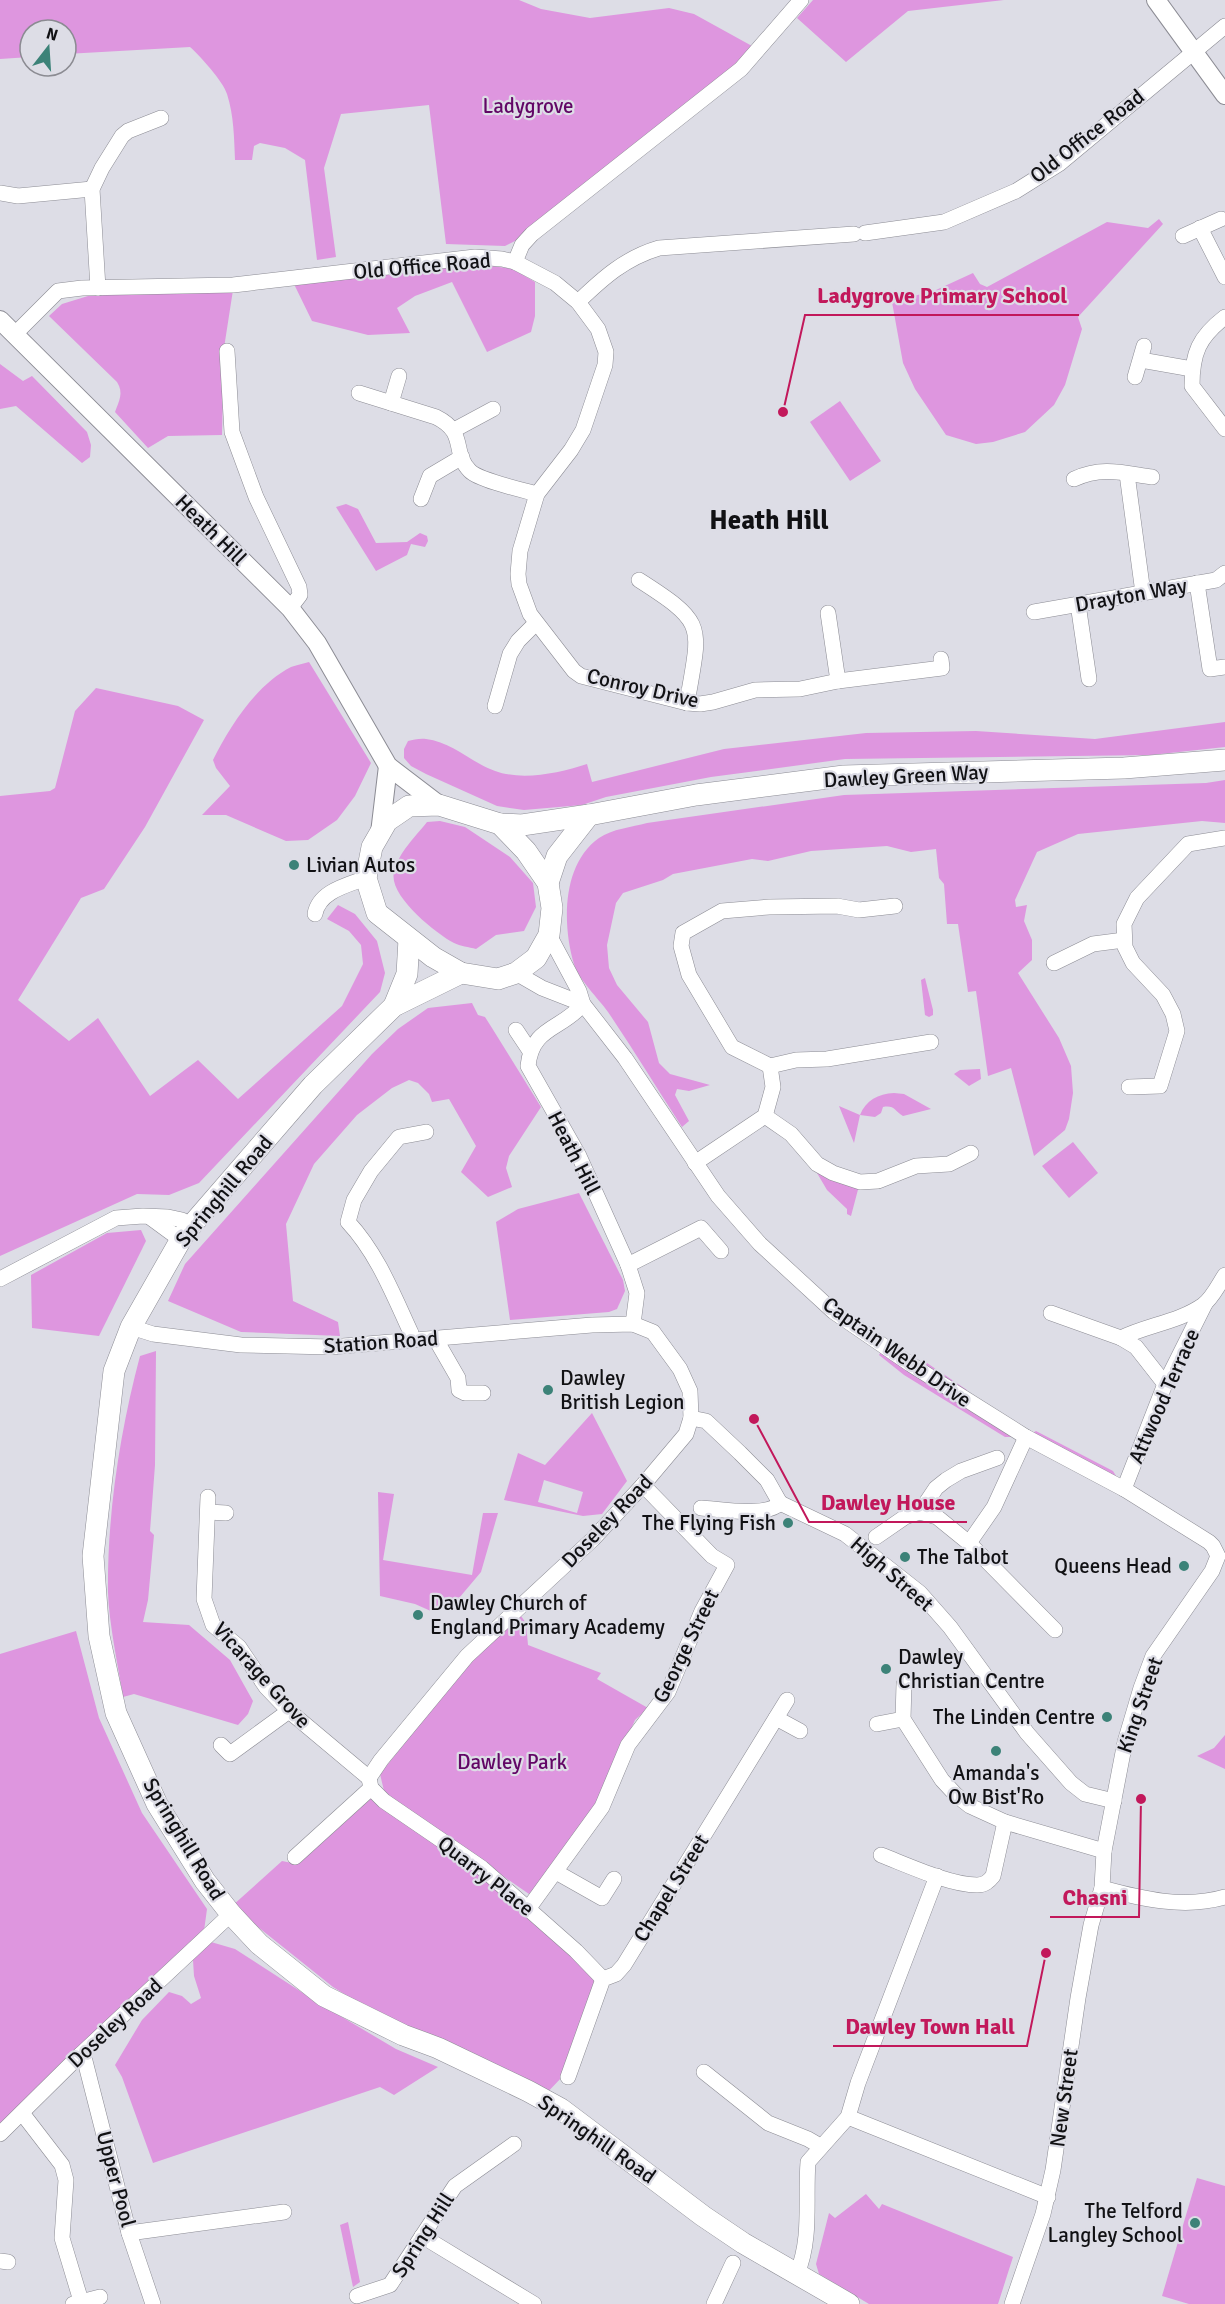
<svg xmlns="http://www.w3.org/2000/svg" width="1225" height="2304" font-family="Signika,sans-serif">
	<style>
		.green { fill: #de96df; fill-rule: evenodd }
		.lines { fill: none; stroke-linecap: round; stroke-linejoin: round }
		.minor-casing { stroke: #8c8c94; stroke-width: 16 }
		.tertiary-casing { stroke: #8c8c94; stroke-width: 20 }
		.secondary-casing { stroke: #8c8c94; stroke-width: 22 }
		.minor { stroke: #fff; stroke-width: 15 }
		.tertiary { stroke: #fff; stroke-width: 18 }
		.secondary { stroke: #fff; stroke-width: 21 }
		.poi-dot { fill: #3c8278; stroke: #dddde6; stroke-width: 2 }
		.labels { text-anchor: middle; stroke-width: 4.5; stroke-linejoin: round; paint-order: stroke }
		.park-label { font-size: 21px; fill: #620666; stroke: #dddde6 }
		.street-label { font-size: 21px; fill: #111114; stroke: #dddde6 }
		.poi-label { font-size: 21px; fill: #111114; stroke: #dddde6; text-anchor: start }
		.district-label { font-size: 27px; font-weight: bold; fill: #111114; stroke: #dddde6 }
		.leader { fill: none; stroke: #c2185b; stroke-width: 2 }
		.callout-dot { fill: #c2185b; stroke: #dddde6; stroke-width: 2 }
		.callout-label { font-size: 22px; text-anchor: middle; font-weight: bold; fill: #c2185b; stroke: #dddde6; stroke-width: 4.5; stroke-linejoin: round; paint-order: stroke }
	</style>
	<rect width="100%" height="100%" fill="#dddde6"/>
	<g class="green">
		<path d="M0 0H519L541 9 590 18 669 8 694 14 752 46 734 66 519 239 505 246 446 244 429 105 341 114 324 168 336 257 317 260 305 160 285 148 260 143 254 146 252 160H235C234 138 234 116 227 94 223 81 200 56 190 47L66 54V30H30V57L0 59Z"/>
		<path d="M813 0H1004L908 11 846 62 797 18Z"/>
		<path d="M1159 219 1163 224 1078 317 1082 329 1065 385 1054 405 1025 432 993 442 976 444 946 435 915 389 903 363 892 302 936 290 973 273 980 284 987 287 1107 222 1148 228Z"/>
		<path d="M477 264 513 269 535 282V316L531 332 487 352 452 282 415 296 397 308 410 333 368 335 312 321 293 282Z"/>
		<path d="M233 290 224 348 222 435 168 436 148 448 115 412C119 401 124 393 117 382L49 316 62 304 88 296 152 292Z"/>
		<path d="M0 364 23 381 32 376 87 432 91 445 90 457 82 463 16 406 0 409Z"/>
		<path d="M840 401 881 461 850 481 810 422Z"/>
		<path d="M346 504 358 509 376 543 407 542 420 533 427 536 428 541 425 547 411 544 407 555 376 571 336 507Z"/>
		<path d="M309 662 371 763 355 796 337 820 308 840 286 841 226 815H202L230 786 216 768 213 760C230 726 256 685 291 667 296 665 303 664 309 662Z"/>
		<path d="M96 688 178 706 204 720 145 827 104 889 81 898 18 1000 69 1041 98 1018 150 1096 198 1060 238 1099 342 1006 363 964 361 945 349 931 327 919 338 905 355 914 377 941 385 973 380 992 199 1183 169 1195 137 1194 0 1256V796L50 791 55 788 75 711Z"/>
		<path d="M1225 722V747L1151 755 845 759 711 777 606 797 582 805 524 810 497 806 426 774 411 766 404 758V749L408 741C413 740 420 738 426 739 455 742 477 769 506 774 532 779 562 772 587 764L592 782 724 749 866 733 976 731 1095 739Z"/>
		<path d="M1225 780V823L1202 821 1078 834 1037 852 1015 900 1016 907 1027 905 1024 921 1032 940V960L1018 973 1059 1038 1071 1066 1073 1093 1069 1119 1065 1130 1034 1156 1011 1068 988 1076 976 991 968 992 958 924H947L944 884 939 878 936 849 911 852 887 846 811 851 768 861 752 859 673 874 663 880 623 893 616 903 607 945 609 968 617 985 648 1022 659 1063 670 1074 710 1085 689 1091 677 1089 675 1095 689 1121 682 1127C657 1089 634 1050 608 1012 599 999 578 979 574 964 562 924 562 864 599 838 612 829 632 827 647 823L844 795 1206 783Z"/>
		<path d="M440 821 465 827 510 857 533 883 536 907 524 931 496 935 476 949C469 947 460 946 454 943 435 933 388 895 394 872 398 853 416 836 427 822Z"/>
		<path d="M925 978 933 1010V1015L929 1017 925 1015 921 980Z"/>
		<path d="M472 1003 478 1015 485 1017 492 1028 541 1107 509 1156 506 1168 512 1187 488 1197 461 1172 476 1146 449 1099 432 1102 429 1094 418 1083 409 1080 392 1088 357 1115 314 1164 286 1224 293 1301 338 1322 340 1336 241 1332 168 1301 185 1264 372 1054 398 1029 428 1008Z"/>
		<path d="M980 1069 981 1079 969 1086 954 1074 960 1070Z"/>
		<path d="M894 1093 904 1094 931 1109 903 1116C894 1111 895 1105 883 1107L881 1113 875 1117 860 1115 854 1143 839 1106 860 1115C866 1100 878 1094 894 1093Z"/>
		<path d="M1073 1142 1098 1173 1069 1198 1042 1166Z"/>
		<path d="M817 1173 860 1182 851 1216 847 1214V1209L827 1190Z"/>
		<path d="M579 1193 623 1280 625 1291 617 1309 609 1312 510 1320 496 1222 518 1209Z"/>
		<path d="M141 1230 146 1241 99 1336 32 1328 31 1275 107 1233Z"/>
		<path d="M884 1347 910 1364 927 1363 967 1390 962 1398 1026 1437 1036 1431 1113 1471 1124 1489 1026 1437H1005L904 1375 879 1355Z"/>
		<path d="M156 1351 155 1465 150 1531 154 1535 148 1600 143 1622 189 1625 230 1660 253 1701 248 1714 238 1725 134 1694 123 1697C118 1665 109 1624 108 1592 107 1515 120 1431 140 1356Z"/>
		<path d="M592 1413 627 1481 602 1514 583 1516 504 1500 518 1453 545 1465ZM544 1480 583 1492 577 1513 538 1502Z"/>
		<path d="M378 1492 394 1494 383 1560 472 1575 483 1513H498L481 1572 454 1604 433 1612 415 1604 380 1596Z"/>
		<path d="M521 1616 526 1623 528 1645 601 1673 597 1679 648 1708 635 1720 598 1804 548 1877 529 1894 385 1795 380 1774 476 1654Z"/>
		<path d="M76 1631 99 1718 142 1813 207 1909 204 1931 0 2124V1654Z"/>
		<path d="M1225 1735V1769L1197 1756 1214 1748Z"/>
		<path d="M370 1792 480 1871 599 1979 563 2076 542 2098 406 2033 333 1987 232 1906 282 1861 297 1864Z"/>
		<path d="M211 1942 235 1949 320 2004 396 2049 438 2067 394 2095 380 2087 153 2163 122 2077 115 2065 142 2020 169 1992 182 1996 191 2004 201 1998 194 1976 193 1960Z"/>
		<path d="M1197 2178 1225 2186V2304H1189L1162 2296Z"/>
		<path d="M866 2194 879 2209 882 2204 1013 2257 998 2304H869L819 2274 816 2264 829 2213 835 2218Z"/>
		<path d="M348 2222 360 2282 353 2287 340 2225Z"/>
	</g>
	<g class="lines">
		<defs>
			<g id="minor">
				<path d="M0 193 18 196 92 189"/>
				<path d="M1200 228 1225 277"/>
				<path d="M865 233 944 222 1016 191 1059 164 1225 26"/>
				<path d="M1183 236 1221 219"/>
				<path d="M515 262 522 245 532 234 741 69 801 0"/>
				<path d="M98 288 92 189 102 168 122 136 128 131 161 118"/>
				<path d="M578 302C603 278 625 258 659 248L854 234"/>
				<path d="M1225 317C1199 337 1192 353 1192 386L1225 429"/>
				<path d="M15 334 58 291 82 288 233 285 475 257 502 259 515 262 555 283 578 302 598 329 606 352 605 365 583 430 571 450 537 494 520 551 518 574 519 584 530 614 574 671 581 676 687 703 700 704 713 702 755 690 800 689 838 681 942 668 941 659"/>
				<path d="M227 351 232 432 256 497 299 587 300 595 290 608"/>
				<path d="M1141 360 1192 369"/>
				<path d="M1135 377 1144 346"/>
				<path d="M359 393 436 417C468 433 451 452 470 471 479 480 522 490 537 494"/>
				<path d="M391 403 399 376"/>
				<path d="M454 430 493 409"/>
				<path d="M1127 474 1143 593"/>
				<path d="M1074 479C1102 466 1123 473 1152 477"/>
				<path d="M421 499 430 476 462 457"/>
				<path d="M639 580C708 624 700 625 687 703"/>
				<path d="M1197 583 1210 669 1225 667"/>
				<path d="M1078 604 1089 679"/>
				<path d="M1034 612 1216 580 1225 573"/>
				<path d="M828 613 838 681"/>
				<path d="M495 706 510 654 518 641 536 623"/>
				<path d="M895 906 859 910 837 906 769 907 722 911 683 933 681 946 689 975 732 1047 770 1066 796 1060 827 1059 931 1042"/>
				<path d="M315 914C319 891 348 885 366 878"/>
				<path d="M549 935 579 991 583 1004 625 1058 718 1196 760 1244 834 1312 910 1364 1026 1437 1124 1489 1209 1542 1213 1546 1218 1556 1212 1571 1153 1656 1141 1688 1125 1742 1104 1851 1102 1888 1091 1925 1078 1998 1053 2170 1043 2214 1012 2304"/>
				<path d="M1054 963 1093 944 1124 940"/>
				<path d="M516 973 542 988 583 1004"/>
				<path d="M583 1004C562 1030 532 1026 528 1066L579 1156 628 1265 637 1293 633 1324"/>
				<path d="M516 1030 530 1051"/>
				<path d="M1129 1087 1160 1086 1177 1031 1173 1014 1163 995 1133 963 1125 947 1124 924 1137 898 1188 844 1225 838"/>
				<path d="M765 1116 791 1134 817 1164 833 1173 860 1182 878 1181 916 1166 949 1164 971 1153"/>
				<path d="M695 1163 765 1116 773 1087 770 1066"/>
				<path d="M151 1218 181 1240"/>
				<path d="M628 1265 701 1228 721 1251"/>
				<path d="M0 1279 116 1218 143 1216 168 1217 182 1220 191 1226"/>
				<path d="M1051 1313 1121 1338C1147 1325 1179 1322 1203 1305 1212 1299 1219 1284 1225 1275"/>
				<path d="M131 1327 153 1334 241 1345 331 1347 592 1325 633 1324 653 1332 680 1369 690 1391 691 1418 706 1421 740 1453 767 1480 780 1503"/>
				<path d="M435 1338 458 1378 459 1390 465 1393H483"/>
				<path d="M1121 1338 1136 1347 1165 1384"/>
				<path d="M412 1340 411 1333C393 1294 377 1253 348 1222L354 1200 371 1171 399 1137 426 1132"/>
				<path d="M1124 1489 1165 1384 1205 1304"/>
				<path d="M208 1497 204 1599 213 1625 239 1647 266 1687 289 1711 369 1778"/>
				<path d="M780 1503 845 1534 920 1593 950 1627 1027 1733 1071 1783 1085 1794 1114 1801"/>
				<path d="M701 1508C720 1509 766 1518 780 1503"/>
				<path d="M208 1512 226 1513"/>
				<path d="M920 1512 937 1517 969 1543 1055 1630"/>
				<path d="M876 1537 905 1517 920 1512 936 1488 946 1480 961 1471 997 1458"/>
				<path d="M969 1543 994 1507 1026 1437"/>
				<path d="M904 1684 903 1719 942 1780 956 1795 970 1806 1005 1822 1104 1851"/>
				<path d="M776 1718 800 1731"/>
				<path d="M877 1724 903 1719"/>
				<path d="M221 1745 230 1754 289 1711"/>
				<path d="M369 1778 381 1760 467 1656 593 1539 643 1485 686 1434 691 1418"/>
				<path d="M369 1778 371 1788 384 1801 482 1868 576 1951 603 1979"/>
				<path d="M881 1855C907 1865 950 1885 977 1885 985 1885 989 1881 993 1876L1005 1822"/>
				<path d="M295 1857 371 1788"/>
				<path d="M556 1872 602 1898 614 1879"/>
				<path d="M1102 1888C1142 1899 1185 1909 1225 1897"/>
				<path d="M528 1909 602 1807 628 1745 668 1692 702 1611 727 1565 712 1556 643 1485"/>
				<path d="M80 2055 85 2061 129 2233 153 2304"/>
				<path d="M704 2072 768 2123 808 2139 820 2146"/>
				<path d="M568 2077 603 1979 616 1974 624 1965 787 1700"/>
				<path d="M22 2113 62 2165 66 2180 62 2238 81 2301"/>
				<path d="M848 2117 1048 2197"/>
				<path d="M0 2134 80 2055 231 1914"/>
				<path d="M129 2233 284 2212"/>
				<path d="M422 2236 534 2304"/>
				<path d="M0 2261 8 2262"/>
				<path d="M797 2274C812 2237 805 2201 808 2162L848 2117 858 2083 937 1876"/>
				<path d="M357 2296 390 2285 455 2186 514 2144"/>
				<path d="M73 2304 100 2297"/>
				<path d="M714 2304 733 2263"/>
			</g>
			<g id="tertiary">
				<path d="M1156 0 1225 95"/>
				<path d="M0 320 290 608 317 643 388 766 439 805"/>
				<path d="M380 833 388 766"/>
			</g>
			<g id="secondary">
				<path d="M439 805 500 824 526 851 548 883 552 908 549 935 536 958 516 973 498 979 461 973 433 957 377 913 366 878 372 847 387 821 409 806Z"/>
				<path d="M500 824 522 825 589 815 696 795 844 776 1124 768 1225 760"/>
				<path d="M548 883 557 856 589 815"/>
				<path d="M461 973 394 1006 313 1085 184 1234 131 1327 114 1371 93 1556 99 1636 116 1713 157 1804 205 1881 231 1914 259 1944 324 1996 403 2035 438 2048 528 2091 561 2109 703 2216 743 2243 849 2304"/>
				<path d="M394 1006 407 974 409 939"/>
			</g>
		</defs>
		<use href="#minor" class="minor-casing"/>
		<use href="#tertiary" class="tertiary-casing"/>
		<use href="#secondary" class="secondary-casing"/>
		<use href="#minor" class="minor"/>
		<use href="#tertiary" class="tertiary"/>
		<use href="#secondary" class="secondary"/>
	</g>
	<g class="poi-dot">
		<circle cx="294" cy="865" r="6"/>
		<circle cx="548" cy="1390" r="6"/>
		<circle cx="788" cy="1523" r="6"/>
		<circle cx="905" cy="1557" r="6"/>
		<circle cx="1184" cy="1566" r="6"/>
		<circle cx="418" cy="1615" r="6"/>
		<circle cx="886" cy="1669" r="6"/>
		<circle cx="1107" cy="1717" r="6"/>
		<circle cx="996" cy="1751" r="6"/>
		<circle cx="1195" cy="2223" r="6"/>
	</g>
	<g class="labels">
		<g class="park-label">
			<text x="528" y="113">Ladygrove</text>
			<text x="512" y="1769">Dawley Park</text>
		</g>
		<g class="street-label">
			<text transform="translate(1087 136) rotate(-38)" y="7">Old Office Road</text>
			<text transform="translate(422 266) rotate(-5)" y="7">Old Office Road</text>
			<text transform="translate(211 530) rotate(45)" y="7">Heath Hill</text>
			<text transform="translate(1131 595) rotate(-10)" y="7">Drayton Way</text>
			<text transform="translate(643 688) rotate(13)" y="7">Conroy Drive</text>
			<text transform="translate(906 776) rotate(-3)" y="7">Dawley Green Way</text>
			<text transform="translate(574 1153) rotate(63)" y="7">Heath Hill</text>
			<text transform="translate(224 1191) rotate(-50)" y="7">Springhill Road</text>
			<text transform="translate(381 1342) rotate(-4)" y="7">Station Road</text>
			<text transform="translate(897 1352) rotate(35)" y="7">Captain Webb Drive</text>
			<text transform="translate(1164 1396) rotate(-66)" y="7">Attwood Terrace</text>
			<text transform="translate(607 1521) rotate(-46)" y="7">Doseley Road</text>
			<text transform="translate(892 1574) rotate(41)" y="7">High Street</text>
			<text transform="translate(686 1646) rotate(-64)" y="7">George Street</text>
			<text transform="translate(262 1675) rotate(48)" y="7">Vicarage Grove</text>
			<text transform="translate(1140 1705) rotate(-71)" y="7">King Street</text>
			<text transform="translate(184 1839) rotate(59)" y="7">Springhill Road</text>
			<text transform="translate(486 1876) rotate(38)" y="7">Quarry Place</text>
			<text transform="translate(671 1888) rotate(-58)" y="7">Chapel Street</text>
			<text transform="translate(115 2023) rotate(-43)" y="7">Doseley Road</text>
			<text transform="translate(1064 2098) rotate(-82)" y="7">New Street</text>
			<text transform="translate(597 2139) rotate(35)" y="7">Springhill Road</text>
			<text transform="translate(116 2179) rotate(75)" y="7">Upper Pool</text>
			<text transform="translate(423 2235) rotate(-57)" y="7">Spring Hill</text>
		</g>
		<g class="poi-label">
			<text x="306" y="872">Livian Autos</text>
			<text x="560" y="1385">Dawley<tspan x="560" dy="24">British Legion</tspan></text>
			<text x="776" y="1530" text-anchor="end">The Flying Fish</text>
			<text x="917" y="1564">The Talbot</text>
			<text x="1172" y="1573" text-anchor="end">Queens Head</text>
			<text x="430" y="1610">Dawley Church of<tspan x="430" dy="24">England Primary Academy</tspan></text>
			<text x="898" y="1664">Dawley<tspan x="898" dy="24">Christian Centre</tspan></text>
			<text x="1095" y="1724" text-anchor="end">The Linden Centre</text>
			<text x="996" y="1780" text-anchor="middle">Amanda's<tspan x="996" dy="24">Ow Bist'Ro</tspan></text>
			<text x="1183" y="2218" text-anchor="end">The Telford<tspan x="1183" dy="24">Langley School</tspan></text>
		</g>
		<g class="district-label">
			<text x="769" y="529">Heath Hill</text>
		</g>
	</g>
	<path class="leader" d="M783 412L805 315H1079M754 1419L809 1522H967M1141 1799L1139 1917H1050M1046 1953L1027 2046H833"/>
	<g class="callout-dot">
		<circle cx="783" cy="412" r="6"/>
		<circle cx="754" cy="1419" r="6"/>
		<circle cx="1141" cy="1799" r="6"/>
		<circle cx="1046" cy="1953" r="6"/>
	</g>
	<g class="callout-label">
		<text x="942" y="303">Ladygrove Primary School</text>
		<text x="888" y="1510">Dawley House</text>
		<text x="1095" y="1905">Chasni</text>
		<text x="930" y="2034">Dawley Town Hall</text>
	</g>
	<g transform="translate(48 48) rotate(17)"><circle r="28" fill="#dddde6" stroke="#8b8b92" stroke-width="1.5"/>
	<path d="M0-4.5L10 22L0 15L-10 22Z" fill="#3c8278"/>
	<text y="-9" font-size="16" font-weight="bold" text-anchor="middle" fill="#111114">N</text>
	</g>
</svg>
